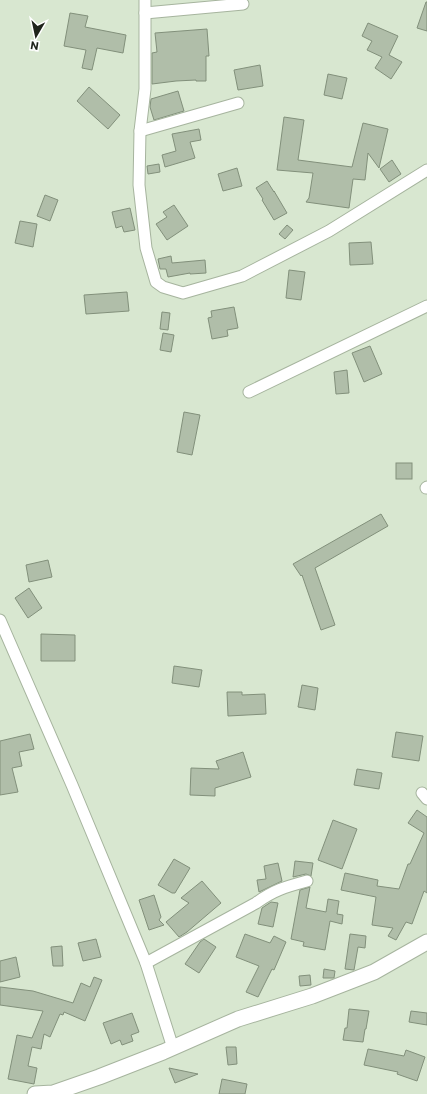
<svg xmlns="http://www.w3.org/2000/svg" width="427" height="1094" font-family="Commissioner,sans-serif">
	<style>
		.building { fill: #b0bea9; stroke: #82907b }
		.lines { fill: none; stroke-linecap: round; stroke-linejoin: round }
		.street-casing { stroke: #a6b49e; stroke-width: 13 }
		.secondary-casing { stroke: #a6b49e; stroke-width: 17 }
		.street { stroke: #fff; stroke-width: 11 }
		.secondary { stroke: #fff; stroke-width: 15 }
	</style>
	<rect width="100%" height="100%" fill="#d8e7d0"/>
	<g class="building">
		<path d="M426 2H427V31L417 28Z"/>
		<path d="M70 13 88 16 85 27 126 35 123 53 97 48 92 70 82 68 86 50 64 46Z"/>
		<path d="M368 23 398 36 389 55 402 62 391 79 375 68 382 57 367 50 372 41 362 36Z"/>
		<path d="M207 29 209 56H206V81H196V80L176 81 152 84V53L157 52 155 33Z"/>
		<path d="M260 65 263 86 238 90 234 70Z"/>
		<path d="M328 74 347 78 342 99 324 95Z"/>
		<path d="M89 87 120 115 108 129 77 101Z"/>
		<path d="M178 91 184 111 154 120 150 107 151 99Z"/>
		<path d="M284 117 304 120 298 160 352 167 363 123 388 129 379 168 368 153 365 180 353 179 349 208 306 202 309 198 313 173 277 170Z"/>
		<path d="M199 129 201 140 190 142 195 158 165 167 162 155 176 151 172 134Z"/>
		<path d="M392 160 401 174 389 182 380 169Z"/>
		<path d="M159 164 160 172 148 174 147 166Z"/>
		<path d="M237 168 242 186 223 191 218 174Z"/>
		<path d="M267 181 274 192V191L287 213 274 220 262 200 263 199 256 188Z"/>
		<path d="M45 195 58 200 50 221 37 216Z"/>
		<path d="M174 205 188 226 167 240 156 224 167 217 163 212Z"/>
		<path d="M130 208 135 230 124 232 122 226 116 228 112 212Z"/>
		<path d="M20 221 37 224 33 247 15 243Z"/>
		<path d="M287 225 293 230 285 239 279 234Z"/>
		<path d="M371 242 373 264 350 265 349 243Z"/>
		<path d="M171 256 172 263 205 260 206 273 190 274V273L168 277 166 269H160L158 259Z"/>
		<path d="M289 270 305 272 301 300 286 298Z"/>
		<path d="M127 292 129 311 86 314 84 295Z"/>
		<path d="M234 307 238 328 227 330 228 336 212 339 208 318 212 317 211 311Z"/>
		<path d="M162 312 170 313 168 330 160 329Z"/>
		<path d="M163 333 174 335 171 352 160 350Z"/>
		<path d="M370 346 382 374 364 382 352 353Z"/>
		<path d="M347 370 349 393 336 394 334 372Z"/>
		<path d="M184 412 200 415 192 455 177 452Z"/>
		<rect x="396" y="463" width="16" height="16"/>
		<path d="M381 514 388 526 315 568 335 625 321 630 302 575 301 576 293 564Z"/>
		<path d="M48 560 52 577 29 582 26 565Z"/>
		<path d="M29 588 42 608 28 618 15 598Z"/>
		<path d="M41 634 75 635V661H41Z"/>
		<path d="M174 666 202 670 199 687 172 683Z"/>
		<path d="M302 685 318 688 315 710 298 707Z"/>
		<path d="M227 692H242V695L265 694 266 714 228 716Z"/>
		<path d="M396 732 423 736 419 761 392 757Z"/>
		<path d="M30 734 34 749 19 752 22 766 12 768 18 792 0 795V741Z"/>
		<path d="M243 752 251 777 215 788V796L190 795 191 768 219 769 216 761Z"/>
		<path d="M357 769 382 773 379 789 354 785Z"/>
		<path d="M417 810 427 817V893L424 891 412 924 406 922 396 940 388 936 393 928 372 925 376 897 341 890 345 873 378 880 377 886 399 889 408 864H410L424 833 408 823Z"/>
		<path d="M333 820 357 829 342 869 318 860Z"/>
		<path d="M174 859 190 868 175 893H172L158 885Z"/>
		<path d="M295 861 313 863 311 876 306 874 293 877Z"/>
		<path d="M278 863 282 881 259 892 257 880 266 879 264 866Z"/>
		<path d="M202 881 221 903 187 932 179 937 166 922 189 903 181 898Z"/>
		<path d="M310 887 306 908 326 912 328 899 339 901 337 914 343 915 342 924 330 921 325 950 303 946 304 942 291 939 300 890Z"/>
		<path d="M154 895 161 917 159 920 164 925 149 930 139 900Z"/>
		<path d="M271 902 278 903 273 927 258 924 262 908Z"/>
		<path d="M245 934 270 943 274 936 286 942 274 970 272 969 258 997 246 992 259 966 236 957Z"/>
		<path d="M350 934 366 936 365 948 358 947 354 970 345 969Z"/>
		<path d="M96 939 101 957 83 961 78 943Z"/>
		<path d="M204 939 216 947 199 973 185 964 200 942Z"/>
		<path d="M62 946 63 966H53L51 947Z"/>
		<path d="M16 957 20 977 0 982V961Z"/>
		<path d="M324 969 335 971 334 978H323Z"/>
		<path d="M310 975 311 985 300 986 299 976Z"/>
		<path d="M94 977 102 980 85 1021 64 1012 63 1015 60 1014 50 1037 44 1034 41 1049 32 1047 28 1066 37 1068 34 1084 8 1079 17 1035 32 1038 43 1011 0 1005V987L33 991 73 1003 81 983 90 987Z"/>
		<path d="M349 1009 369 1011 366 1029H365L363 1042 343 1040 345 1028H347Z"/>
		<path d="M411 1011 427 1013V1025L409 1022Z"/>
		<path d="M132 1013 139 1032 131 1035 133 1041 122 1045 120 1040 111 1044 103 1023Z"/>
		<path d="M226 1047H236L237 1064 228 1065Z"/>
		<path d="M368 1049 404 1056 406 1050 425 1057 417 1081 397 1074 398 1072 364 1065Z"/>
		<path d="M169 1068 198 1074 175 1083Z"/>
		<path d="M222 1079 247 1084 245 1094H219Z"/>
	</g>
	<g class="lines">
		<defs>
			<g id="street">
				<path d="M145 0V89L140 131 139 185 146 248 156 282 163 287 183 293 242 276 329 231 427 170"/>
				<path d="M145 13 243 4"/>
				<path d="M140 131 238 103"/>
				<path d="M249 392 427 306"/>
				<path d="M426 488 427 487"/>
				<path d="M0 620 72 785 146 963 173 1048"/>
				<path d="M422 793 427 799"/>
				<path d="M146 963 256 903C274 890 285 887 307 881"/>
			</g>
			<path id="secondary" d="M35 1094 53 1093 99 1077 163 1052 238 1019 312 996 374 972 427 942"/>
		</defs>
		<use href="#street" class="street-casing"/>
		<use href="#secondary" class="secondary-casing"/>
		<use href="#street" class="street"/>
		<use href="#secondary" class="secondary"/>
	</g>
	<g transform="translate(36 36) rotate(189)" stroke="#ffffff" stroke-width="3" paint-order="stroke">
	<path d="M0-3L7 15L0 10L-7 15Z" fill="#1e231b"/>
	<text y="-6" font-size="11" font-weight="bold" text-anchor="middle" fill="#1e231b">N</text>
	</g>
</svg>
